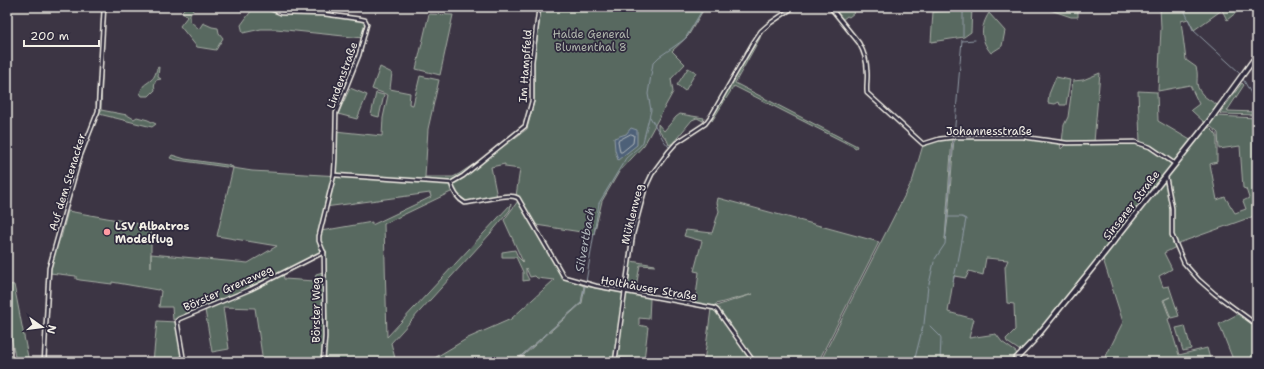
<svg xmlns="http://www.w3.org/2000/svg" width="1264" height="369" font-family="'Shantell Sans',sans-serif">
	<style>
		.green { fill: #586961; stroke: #a6ada4; fill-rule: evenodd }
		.water { fill: #4d6178; stroke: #909ba5 }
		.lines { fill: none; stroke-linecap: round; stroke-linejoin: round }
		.shore { stroke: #b1b7bb; stroke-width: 1 }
		.stream { stroke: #909ba5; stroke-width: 1 }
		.minor-casing { stroke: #f4f1e8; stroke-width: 5.5 }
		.secondary-casing { stroke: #f4f1e8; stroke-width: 7 }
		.minor { stroke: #2f2a3d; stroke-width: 2.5 }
		.secondary { stroke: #2f2a3d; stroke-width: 4 }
		.poi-dot { fill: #ff9aa2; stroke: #2f2a3d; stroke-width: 1.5 }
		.labels { text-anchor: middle; stroke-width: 3.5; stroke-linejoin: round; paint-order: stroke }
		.park-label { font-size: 11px; fill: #aeb4ab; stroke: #2f2a3d }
		.street-label { font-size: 11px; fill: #f4f1e8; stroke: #2f2a3d }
		.poi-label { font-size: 11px; font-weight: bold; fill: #f4f1e8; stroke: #2f2a3d; text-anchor: start }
		.water-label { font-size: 12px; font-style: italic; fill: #b1b7bb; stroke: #2f2a3d }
	</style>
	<rect width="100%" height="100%" fill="#3c3544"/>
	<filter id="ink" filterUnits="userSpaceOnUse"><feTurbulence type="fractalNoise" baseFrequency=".025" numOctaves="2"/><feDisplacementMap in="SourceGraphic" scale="8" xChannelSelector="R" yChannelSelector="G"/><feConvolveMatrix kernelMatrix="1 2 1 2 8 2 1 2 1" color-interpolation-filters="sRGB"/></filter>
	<g filter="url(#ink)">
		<g class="green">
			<path d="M186 7H195L190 15V21L199 29 203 23 212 27 218 28 219 33 223 38 216 50 197 47 180 26 187 17 182 11Z"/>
			<path d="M254 7H311L301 9 302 14C319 14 351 14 366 22V26L363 38 276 29H261L243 33 241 25Z"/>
			<path d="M541 7H705L688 36 672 51 685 64 671 79 673 92 644 145 619 172 602 201 594 234 536 225 520 199 516 196 520 169 505 167V164L491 167 497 197 465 202C458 198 453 190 451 182L334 175 335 131 382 136 383 118 388 95 372 89 380 67 392 73 390 89 410 93 409 104 413 105 420 76 439 80 428 129 425 177H453L459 174 471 166 500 149 527 129 534 102V62Z"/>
			<path d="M831 7H849L854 13 849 17 847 16 842 20Z"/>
			<path d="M963 7H972L971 32 964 37 931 42 933 12 962 9Z"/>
			<path d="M1042 7H1052L1061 9 1078 7V17H1071Z"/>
			<path d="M1160 7H1243L1227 20 1222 10 1194 30 1188 19 1181 21 1186 60 1196 67C1198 73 1197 77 1197 83 1198 95 1210 100 1219 106L1206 124 1191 110 1199 104 1190 85 1158 91 1161 28Z"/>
			<path d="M989 13 1005 31 1002 46 991 53C980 40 980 27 989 13Z"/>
			<path d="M429 14 453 15 440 75 416 69Z"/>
			<path d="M760 36V38L735 83 857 146 856 148 734 86 712 121V117Z"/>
			<path d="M159 67 158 77 161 79 156 80C154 84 154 86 155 90L149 96H142L140 93C144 83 144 86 151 80 155 77 156 72 157 68Z"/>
			<path d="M688 68 696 72 685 91 677 85Z"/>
			<path d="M99 72 102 75 101 110 127 115 134 119 137 117 148 120 156 124 152 127 99 114 96 104Z"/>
			<path d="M1100 73 1094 142 1125 141 1147 145 1140 142 1138 91 1157 92 1158 121 1192 141 1175 163 1171 161 1173 164 1039 332 1023 350H1019L1007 342 1006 339 1015 330 1014 304 1007 303 1005 267 1008 260 986 258 983 275 969 271 966 278 954 276 948 312 974 319 969 338 996 334 1002 342 1016 352 1017 356 1010 362H820L913 179 923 145 939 140 952 138 945 240 948 218 954 138 1023 137 1060 142 1061 149 1067 143 1062 142 1064 125 1068 117 1073 81 1083 80Z"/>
			<path d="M1056 77 1070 80 1066 105H1060L1059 102 1055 104 1048 103 1049 94Z"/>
			<path d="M1242 83 1244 85 1227 111 1257 112V115L1221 114 1220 113Z"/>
			<path d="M350 88 367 95 357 119 338 114Z"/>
			<path d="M376 93 384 95 379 117 371 115Z"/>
			<path d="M680 114 704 118 703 121 697 118 692 120 673 143 669 145 667 140 658 129V124L664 131 676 117Z"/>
			<path d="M1216 116 1257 118V215L1176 244 1173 235V208L1167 177 1208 126 1215 133 1217 136V162L1210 164 1217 200 1225 197 1235 213 1246 209 1243 201 1249 198 1246 189 1243 188 1240 146 1219 149 1218 133 1209 125Z"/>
			<path d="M172 155 185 159 227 165 233 167V168L252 171 446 182 451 187 453 191 384 224 387 337 511 204 510 210 490 234 391 343 396 362H330L325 359 327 324 325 254 323 252 212 305 173 320 172 307H159L161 291 158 289V290L112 282V284L80 280 76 279V276L50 273 58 238H61L68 211 151 226V268V254L248 263 277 246 217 236 233 168 177 160 170 158ZM430 193 431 197 372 225V222L321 231 325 207Z"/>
			<path d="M1165 180 1172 208 1171 235 1176 247 1164 253 1172 269 1159 276 1163 287 1169 286 1179 316 1171 318 1164 300 1170 297 1163 300 1170 318 1168 319 1179 355 1207 348 1211 362H1103L1123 322 1103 259Z"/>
			<path d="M718 198 879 242 818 362H704L711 309 716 306 753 294 716 304 712 307 695 304 699 272 694 271 702 241 684 236 686 230 712 233 719 211 717 203Z"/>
			<path d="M518 201 565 278 584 286 581 303 514 362H428L468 338 511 319 554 280 537 278 535 276 530 277 526 268V274L529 280 523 281V272L516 257H502V252L515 250 518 257 523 262 504 220Z"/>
			<path d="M631 261 655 265V266L640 265 636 287 654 295 627 292Z"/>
			<path d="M283 272 284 279 315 281 316 274 323 272 324 329 322 362H263L255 308 223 307 229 349 212 352 205 310 253 289Z"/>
			<path d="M7 284 14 285 29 362H16L8 321Z"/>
			<path d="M585 286 623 293 624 296 614 362H516L582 303Z"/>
			<path d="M626 293 648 297 650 299 649 319 639 318V325L648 327 644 360 616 357Z"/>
			<path d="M1240 313 1257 326V362H1234L1219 324Z"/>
			<path d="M157 321 176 322 183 362H153Z"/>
			<path d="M1185 326 1191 349 1183 351 1176 328Z"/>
		</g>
		<path class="water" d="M631 128 637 130V145L618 160 615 150 614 138 626 134Z"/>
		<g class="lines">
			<path class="shore" d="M631 134 634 135 633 143 622 152H620L618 141Z"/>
			<g class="stream">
				<path d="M1183 7 1193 30 1240 73"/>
				<path d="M963 36V7"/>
				<path d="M962 41 975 40"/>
				<path d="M960 63 962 40"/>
				<path d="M1243 79 1257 104"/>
				<path d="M956 112 960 65"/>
				<path d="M650 117 664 141 669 147"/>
				<path d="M954 136 956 114"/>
				<path d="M947 217H962L966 219 958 262"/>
				<path d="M935 259 945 244 953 141"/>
				<path d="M586 282 599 203 626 158 640 146 643 142 651 110 648 94 653 63 659 57 685 39 704 7"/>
				<path d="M953 282 957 264"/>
				<path d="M929 284 934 262"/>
				<path d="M924 324 928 286"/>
				<path d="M930 326 940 336 941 338 940 362"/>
				<path d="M515 362 581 303 585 285"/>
				<path d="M914 362 923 326"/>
			</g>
			<defs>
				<g id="minor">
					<path d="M266 7 281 13 324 14 360 19 365 20 367 24 359 55 336 113 335 159 334 175 319 236V241L324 253 325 337 323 362"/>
					<path d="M830 7 859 43C864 52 867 61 867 71 868 78 866 85 867 93L923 144 939 139 955 137H1023L1067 143 1135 142 1150 147 1175 164"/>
					<path d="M334 175 451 183 463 176 525 126 532 101V62L539 7"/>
					<path d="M1166 177 1172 208V235L1184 263 1199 280 1215 294 1257 325"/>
					<path d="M451 183C453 191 458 199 465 203 479 202 507 192 518 198L564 277 596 286 714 308 717 310 754 362"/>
					<path d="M44 362 49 268 80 157 98 111 104 7"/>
					<path d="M184 362 177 321 179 319 251 289 324 252"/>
					<path d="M615 362 633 234 645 189 652 174 669 151 676 143 705 124 711 116 753 43 761 31 769 24 794 7"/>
				</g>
				<path id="secondary" d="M1013 362 1034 340 1090 271 1207 124 1257 55"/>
			</defs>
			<use href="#minor" class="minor-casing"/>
			<use href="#secondary" class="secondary-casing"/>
			<use href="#minor" class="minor"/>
			<use href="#secondary" class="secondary"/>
		</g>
	</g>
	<circle class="poi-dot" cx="107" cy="232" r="4"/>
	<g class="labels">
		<g class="park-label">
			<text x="591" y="38">Halde General<tspan x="591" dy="13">Blumenthal 8</tspan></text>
		</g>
		<g class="street-label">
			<text transform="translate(525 66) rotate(-86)" y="4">Im Hampffeld</text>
			<text transform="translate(342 75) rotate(-70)" y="4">Lindenstraße</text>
			<text x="989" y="135">Johannesstraße</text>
			<text transform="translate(67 182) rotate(-73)" y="4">Auf dem Stenacker</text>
			<text transform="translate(1131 205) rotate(-52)" y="4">Sinsener Straße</text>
			<text transform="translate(632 214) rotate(-76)" y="4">Mühlenweg</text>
			<text transform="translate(228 288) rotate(-24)" y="4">Börster Grenzweg</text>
			<text transform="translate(649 288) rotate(10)" y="4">Holthäuser Straße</text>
			<text transform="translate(316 310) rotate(-90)" y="4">Börster Weg</text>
		</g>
		<g class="poi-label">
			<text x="115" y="230">LSV Albatros<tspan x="115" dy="13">Modelflug</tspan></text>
		</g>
		<g class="water-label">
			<text transform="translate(585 240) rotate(-80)" y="4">Silvertbach</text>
		</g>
	</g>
	<rect width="1264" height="369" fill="none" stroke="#2f2a3d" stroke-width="24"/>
	<rect x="12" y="12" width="1240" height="345" fill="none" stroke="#f4f1e8" stroke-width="1.5" filter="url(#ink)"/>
	<g transform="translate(42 327) rotate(104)" stroke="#2f2a3d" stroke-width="3" paint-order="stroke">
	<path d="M0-3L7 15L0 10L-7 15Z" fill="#f4f1e8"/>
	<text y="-6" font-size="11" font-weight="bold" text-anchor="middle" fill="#f4f1e8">N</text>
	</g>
	<path d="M24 40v6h75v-6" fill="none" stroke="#f4f1e8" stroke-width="2"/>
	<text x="30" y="40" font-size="12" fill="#f4f1e8" stroke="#2f2a3d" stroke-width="3" paint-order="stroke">200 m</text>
</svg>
